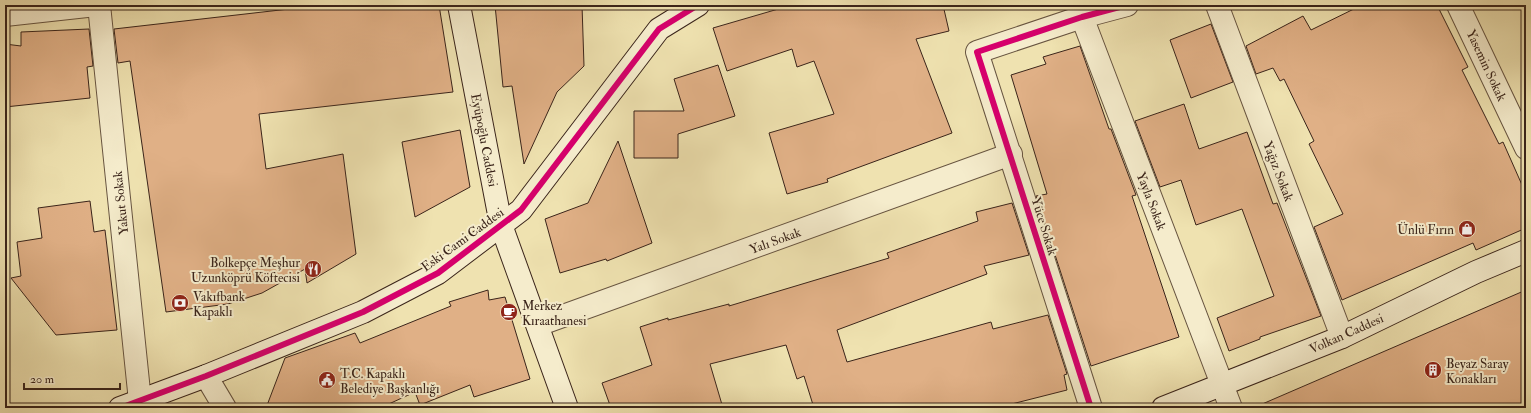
<svg xmlns="http://www.w3.org/2000/svg" width="1531" height="413" font-family="'IM FELL Double Pica',serif">
	<style>
		.building { fill: #e0b086; stroke: #3a241a }
		.lines { fill: none; stroke-linecap: round; stroke-linejoin: round }
		.street-casing { stroke: #675440; stroke-width: 24 }
		.secondary-casing { stroke: #3a241a; stroke-width: 24 }
		.street { stroke: #f5eccc; stroke-width: 22 }
		.secondary { stroke: #f5eccc; stroke-width: 22 }
		.cycleway-casing { stroke: #f5eccc; stroke-width: 8 }
		.cycleway { stroke: #d6006c; stroke-width: 6 }
		.labels { text-anchor: middle; stroke-width: 4; stroke-linejoin: round; paint-order: stroke }
		.street-label { font-size: 13px; fill: #3a241a; stroke: #f5eccc }
		.poi-label { font-size: 13px; fill: #3a241a; stroke: #f5eccc; text-anchor: start }
	</style>
	<rect width="100%" height="100%" fill="#efe2b0"/>
	<filter id="stains"><feTurbulence type="fractalNoise" baseFrequency=".005" numOctaves="4"/><feColorMatrix values="0 0 0 0 .2 0 0 0 0 .09 0 0 0 0 .02 0 0 0 .5 -.17"/></filter>
	<radialGradient id="worn" r=".72"><stop offset=".6" stop-color="#630" stop-opacity="0"/><stop offset="1" stop-color="#630" stop-opacity=".3"/></radialGradient>
	<g class="building">
		<path d="M324 5H439L453 92 259 114 266 169 343 154 356 254 307 283 305 269 262 293 228 304 166 312 130 61 118 63 114 29Z"/>
		<path d="M495 5H582L584 66 557 92 524 164 512 86 503 87Z"/>
		<path d="M792 5H943L949 31 916 39 952 133 827 179 828 182 787 194 769 133 834 114 814 61 797 67 792 49 727 71 713 28Z"/>
		<path d="M1362 5H1437L1468 67 1462 70 1499 144 1503 142 1526 194V228L1476 250 1473 243 1342 300 1314 227 1343 214 1309 144 1314 141 1284 79 1280 81 1273 68 1256 74 1246 46 1303 16 1311 30Z"/>
		<path d="M1211 24 1233 82 1191 98 1170 40Z"/>
		<path d="M89 29 93 66 87 67 90 98 5 107V44L21 46V32Z"/>
		<path d="M1080 46 1109 129H1111L1136 195 1132 196 1179 337 1091 366 1036 196 1047 194 1011 75 1046 64 1043 57Z"/>
		<path d="M718 65 735 116 678 134V158H634V111H684L674 79Z"/>
		<path d="M1184 104 1199 149 1247 132 1273 204 1277 203 1321 316 1260 337V339L1229 351 1217 318 1274 296 1242 209 1196 225 1181 180 1160 187 1135 121Z"/>
		<path d="M460 130 470 187 415 217 402 142Z"/>
		<path d="M618 141 652 243 607 261 606 259 560 273 545 219 588 203Z"/>
		<path d="M90 201 94 232 105 230 117 330 56 335 11 278 21 276 17 242 42 238 38 208Z"/>
		<path d="M1012 203 1029 255 984 266 987 274 837 330 847 362 991 322 993 329 1048 315 1067 374 1064 375 1067 390 996 408H814L804 376 797 379 786 345 710 364 723 408H611L602 383 652 365 640 327 668 318V320L729 304V306L889 258 887 253 978 221 976 212Z"/>
		<path d="M488 290 489 300 505 297 530 379 474 397 470 385 420 405 415 392 380 408H266L285 358 355 333 360 343 451 306 449 302Z"/>
		<path d="M1526 290V408H1253L1392 348Z"/>
	</g>
	<g class="lines">
		<defs>
			<g id="street">
				<path d="M99 5 140 401"/>
				<path d="M1217 5 1342 337"/>
				<path d="M1458 5 1526 148"/>
				<path d="M5 15 96 5"/>
				<path d="M1082 17 1231 408"/>
				<path d="M538 325 1011 154"/>
				<path d="M206 376 225 408"/>
				<path d="M1091 408 977 52 1082 17 1127 5"/>
			</g>
			<g id="secondary">
				<path d="M459 5 501 225 567 408"/>
				<path d="M120 408 206 376 363 312 438 273 521 210 659 29 698 5"/>
				<path d="M1163 408 1342 337 1476 272 1526 251"/>
			</g>
		</defs>
		<use href="#street" class="street-casing"/>
		<use href="#secondary" class="secondary-casing"/>
		<use href="#street" class="street"/>
		<use href="#secondary" class="secondary"/>
		<defs>
			<g id="cycleway">
				<path d="M120 408 206 376 363 312 438 273 521 210 659 29 698 5"/>
				<path d="M1091 408 977 52 1082 17 1127 5"/>
			</g>
		</defs>
		<use href="#cycleway" class="cycleway-casing"/>
		<use href="#cycleway" class="cycleway"/>
	</g>
	<defs>
		<symbol id="shop-disc" viewBox="-11 -11 22 22"><circle r="9.5" fill="#8f2418" stroke="#f5eccc"/><path d="M-5-2.5h2.3a2.7 3.5 0 0 1 5.4 0H5L5.5 6h-11ZM-1.5-2.5h3a1.5 2.3 0 0 0-3 0Z" fill="#fff"/></symbol>
		<symbol id="restaurant-disc" viewBox="-11 -11 22 22"><circle r="9.5" fill="#8f2418" stroke="#f5eccc"/><path d="M-5-6h1v4h1v-4h1v4h1v-4h1v5L-1.5 .5V6h-2V.5L-5-1ZM5-6V6H3V1.5H1.5Q1.5-4 5-6Z" fill="#fff"/></symbol>
		<symbol id="bank-disc" viewBox="-11 -11 22 22"><circle r="9.5" fill="#8f2418" stroke="#f5eccc"/><path d="M-6-4H6V4H-6ZM0-2.3a2.3 2.3 0 1 0 0 4.6a2.3 2.3 0 1 0 0-4.6Z" fill="#fff"/></symbol>
		<symbol id="cafe-disc" viewBox="-11 -11 22 22"><circle r="9.5" fill="#8f2418" stroke="#f5eccc"/><path d="M-5.5-4.5H6V0H3Q3 3.5 0 3.5H-2.5Q-5.5 3.5-5.5 0ZM3-3.2v2h1.7v-2ZM-6 4.5H4V6H-6Z" fill="#fff"/></symbol>
		<symbol id="building-disc" viewBox="-11 -11 22 22"><circle r="9.5" fill="#8f2418" stroke="#f5eccc"/><path d="M-4-6H4V6H1V3H-1V6H-4ZM-2.5-4.3h1.7v1.8h-1.7ZM.8-4.3h1.7v1.8H.8ZM-2.5-1h1.7V.8h-1.7ZM.8-1h1.7V.8H.8Z" fill="#fff"/></symbol>
		<symbol id="civic-disc" viewBox="-11 -11 22 22"><circle r="9.5" fill="#8f2418" stroke="#f5eccc"/><path d="M-.6-6.5H3V-4.5H.6V-3L4-1V1h2V6H-6V1h2V-1L-.6-3ZM-1.2 2.5V6h2.4V2.5Z" fill="#fff"/></symbol>
	</defs>
	<g fill-rule="evenodd">
		<use href="#shop-disc" x="1457" y="219" width="20" height="20"/>
		<use href="#restaurant-disc" x="303" y="259" width="20" height="20"/>
		<use href="#bank-disc" x="170" y="293" width="20" height="20"/>
		<use href="#cafe-disc" x="499" y="302" width="20" height="20"/>
		<use href="#building-disc" x="1423" y="360" width="20" height="20"/>
		<use href="#civic-disc" x="317" y="370" width="20" height="20"/>
	</g>
	<g class="labels">
		<g class="street-label">
			<text transform="translate(1487 65) rotate(65)" y="5">Yasemin Sokak</text>
			<text transform="translate(485 140) rotate(79)" y="5">Eyüpoğlu Caddesi</text>
			<text transform="translate(1279 171) rotate(69)" y="5">Yağız Sokak</text>
			<text transform="translate(1152 201) rotate(69)" y="5">Yayla Sokak</text>
			<text transform="translate(120 203) rotate(-96)" y="5">Yakut Sokak</text>
			<text transform="translate(1045 226) rotate(73)" y="5">Yüce Sokak</text>
			<text transform="translate(462 239) rotate(-36)" y="5">Eski Cami Caddesi</text>
			<text transform="translate(775 240) rotate(-20)" y="5">Yalı Sokak</text>
			<text transform="translate(1346 333) rotate(-24)" y="5">Volkan Caddesi</text>
		</g>
		<g class="poi-label">
			<text x="1454" y="234" text-anchor="end">Ünlü Fırın</text>
			<text x="300" y="267" text-anchor="end">Bolkepçe Meşhur<tspan x="300" dy="15">Uzunköprü Köftecisi</tspan></text>
			<text x="193" y="301">Vakıfbank<tspan x="193" dy="15">Kapaklı</tspan></text>
			<text x="522" y="310">Merkez<tspan x="522" dy="15">Kıraathanesi</tspan></text>
			<text x="1446" y="368">Beyaz Saray<tspan x="1446" dy="15">Konakları</tspan></text>
			<text x="340" y="378">T.C. Kapaklı<tspan x="340" dy="15">Belediye Başkanlığı</tspan></text>
		</g>
	</g>
	<rect width="1531" height="413" fill="none" stroke="#efe2b0" stroke-width="20"/>
	<rect x="6" y="6" width="1519" height="401" fill="none" stroke="#3a241a" stroke-width="2"/>
	<rect x="10" y="10" width="1511" height="393" fill="none" stroke="#3a241a"/>
	<path d="M24 383v6h96v-6" fill="none" stroke="#3a241a" stroke-width="2"/>
	<text x="30" y="383" font-size="12" fill="#3a241a" stroke="#f5eccc" stroke-width="3" paint-order="stroke">20 m</text>
	<rect width="100%" height="100%" filter="url(#stains)"/>
	<rect width="100%" height="100%" fill="url(#worn)"/>
</svg>
